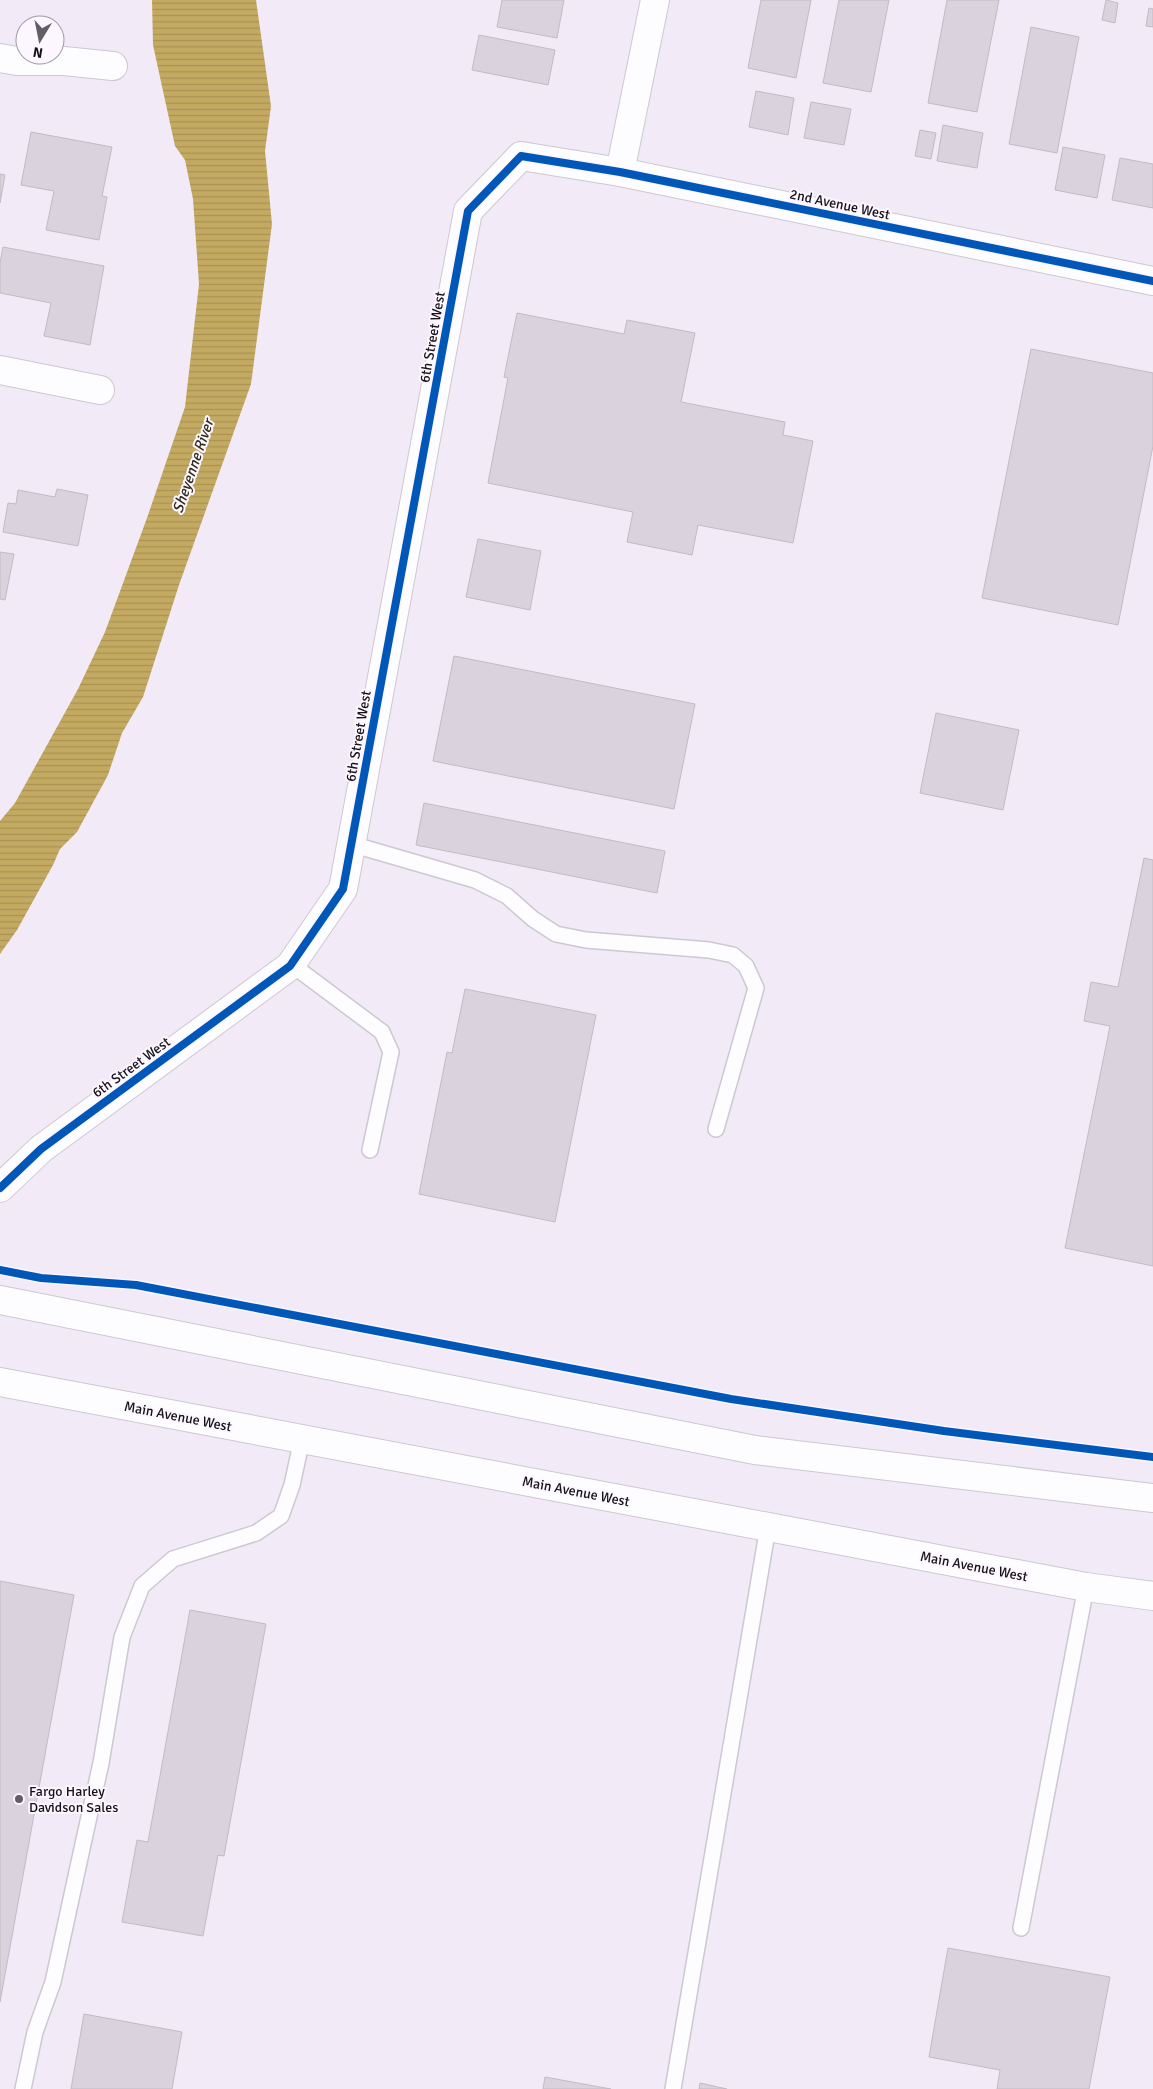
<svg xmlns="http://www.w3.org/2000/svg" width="1153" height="2089" font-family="Signika,sans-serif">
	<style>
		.water { fill: url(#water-rules) }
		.building { fill: #dad3dd; stroke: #c1bbc4 }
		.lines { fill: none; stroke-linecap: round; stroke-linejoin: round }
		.service-casing { stroke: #cec8d2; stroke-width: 18 }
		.minor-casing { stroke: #cec8d2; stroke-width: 30 }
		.primary-casing { stroke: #cec8d2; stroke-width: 30 }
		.service { stroke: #fdfcfe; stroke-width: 15 }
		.minor { stroke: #fdfcfe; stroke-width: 28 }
		.primary { stroke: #fdfcfe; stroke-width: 28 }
		.cycleway-casing { stroke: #fcf6ff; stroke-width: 11 }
		.cycleway { stroke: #0057b8; stroke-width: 8 }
		.poi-dot { fill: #625d66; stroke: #fcf6ff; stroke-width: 2 }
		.labels { text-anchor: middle; stroke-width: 4; stroke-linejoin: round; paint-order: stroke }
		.street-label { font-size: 14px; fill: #151118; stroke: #fcf6ff }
		.poi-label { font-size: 14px; fill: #151118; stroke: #fcf6ff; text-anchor: start }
		.water-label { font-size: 15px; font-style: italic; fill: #302a18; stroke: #fcf6ff }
	</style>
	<defs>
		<pattern id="water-rules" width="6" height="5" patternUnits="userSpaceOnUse" patternTransform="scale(1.25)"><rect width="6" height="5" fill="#c4aa61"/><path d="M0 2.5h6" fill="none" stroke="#a89154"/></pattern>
	</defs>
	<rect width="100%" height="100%" fill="#f2eaf7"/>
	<path class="water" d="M152 0H256L271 106 265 151 272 224 251 384 179 585 143 697 122 733 108 775 77 832 60 849 53 865 17 930 0 954V821L15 803 78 689 105 632 147 518 185 407 199 284 193 199 185 160 175 146 153 45Z"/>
	<g class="building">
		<path d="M502 0H564L557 38 497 27Z"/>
		<path d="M761 0H811L796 78 748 68Z"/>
		<path d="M839 0H889L871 92 823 83Z"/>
		<path d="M947 0H999L977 112 928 103Z"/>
		<path d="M1106 0 1118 3 1115 23 1102 20Z"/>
		<path d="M1149 8 1153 9V27L1146 26Z"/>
		<path d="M1031 27 1079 37 1057 153 1009 144Z"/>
		<path d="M479 35 555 50 548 85 472 70Z"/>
		<path d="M756 91 794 98 788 135 749 127Z"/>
		<path d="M811 102 851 109 844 145 804 138Z"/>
		<path d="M943 125 983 133 977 168 937 161Z"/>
		<path d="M920 130 936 133 931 159 915 156Z"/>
		<path d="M31 132 112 147 102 196 107 197 99 240 46 230 54 191 21 185Z"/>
		<path d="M1063 147 1105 155 1097 198 1055 190Z"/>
		<path d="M1120 158 1153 164V208L1112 200Z"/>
		<path d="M0 174 5 175 0 203Z"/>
		<path d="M3 247 104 266 90 345 44 336 51 303 0 293V263Z"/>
		<path d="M517 313 624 334 627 320 695 333 681 402 785 422 783 435 813 441 793 543 698 525 692 555 627 542 633 512 488 483 508 378 504 377Z"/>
		<path d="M1031 349 1153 373V446L1118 625 982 598Z"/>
		<path d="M57 489 88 495 78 546 3 532 8 503 16 504 18 490 55 497Z"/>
		<path d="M478 539 541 551 530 610 466 597Z"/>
		<path d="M0 552 14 554 5 600 0 599Z"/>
		<path d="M454 656 695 704 674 809 433 761Z"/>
		<path d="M936 713 1019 730 1003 810 920 793Z"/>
		<path d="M424 803 665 851 657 893 416 845Z"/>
		<path d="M1144 858 1153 860V1266L1065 1248 1110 1026 1084 1021 1091 982 1118 987Z"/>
		<path d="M465 989 596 1015 555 1222 419 1194 447 1052 452 1053Z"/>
		<path d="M0 1581 74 1595 0 2002Z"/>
		<path d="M190 1610 266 1624 224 1856 218 1855 203 1936 122 1922 137 1840 148 1842Z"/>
		<path d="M948 1948 1110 1977 1089 2089H997L1000 2070 929 2057Z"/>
		<path d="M84 2014 182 2032 172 2089H71Z"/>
		<path d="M545 2077 611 2089H543Z"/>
		<path d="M700 2083 727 2089H699Z"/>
	</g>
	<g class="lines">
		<defs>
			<g id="service">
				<path d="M351 844 475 880 507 896 533 919 556 934 586 940 709 950 733 955 746 966 756 988 716 1129"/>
				<path d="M291 964 382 1032 391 1052 370 1150"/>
				<path d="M1021 1928 1086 1587"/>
				<path d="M23 2089 35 2032 53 1982 83 1844 101 1763 122 1637 142 1586 173 1559 256 1533 281 1516 292 1485 302 1439"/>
				<path d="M673 2089 768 1527"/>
			</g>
			<g id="minor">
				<path d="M0 58 17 61H64L113 66"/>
				<path d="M620 172 655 0"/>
				<path d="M0 370 100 390"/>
				<path d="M0 1188 41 1149 290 966 343 889 468 211 521 156 620 172 1153 281"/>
			</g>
			<g id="primary">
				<path d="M0 1300 755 1450 1153 1498"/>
				<path d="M0 1382 1086 1587 1153 1596"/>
			</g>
		</defs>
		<use href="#service" class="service-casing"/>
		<use href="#minor" class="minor-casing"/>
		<use href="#primary" class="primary-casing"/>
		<use href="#service" class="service"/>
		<use href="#minor" class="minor"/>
		<use href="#primary" class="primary"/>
		<defs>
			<g id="cycleway">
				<path d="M0 1188 41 1149 290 966 343 889 468 211 521 156 620 172 1153 281"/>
				<path d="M0 1270 41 1278 136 1285 731 1399 944 1431 1153 1457"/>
			</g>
		</defs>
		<use href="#cycleway" class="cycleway-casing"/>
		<use href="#cycleway" class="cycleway"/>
	</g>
	<circle class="poi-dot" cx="19" cy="1799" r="5"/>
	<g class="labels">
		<g class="street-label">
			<text transform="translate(840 204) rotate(12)" y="5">2nd Avenue West</text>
			<text transform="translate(432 337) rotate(-80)" y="5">6th Street West</text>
			<text transform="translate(358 736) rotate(-80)" y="5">6th Street West</text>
			<text transform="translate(131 1067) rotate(-36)" y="5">6th Street West</text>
			<text transform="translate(178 1416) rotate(11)" y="5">Main Avenue West</text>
			<text transform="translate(576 1491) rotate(11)" y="5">Main Avenue West</text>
			<text transform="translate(974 1566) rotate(11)" y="5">Main Avenue West</text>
		</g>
		<g class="poi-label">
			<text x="29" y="1796">Fargo Harley<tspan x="29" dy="16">Davidson Sales</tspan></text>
		</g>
		<g class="water-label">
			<text transform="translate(193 466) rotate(-71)" y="5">Sheyenne River</text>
		</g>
	</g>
	<g transform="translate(40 40) rotate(190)"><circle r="24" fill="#fcf6ff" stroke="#a09aa3"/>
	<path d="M0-4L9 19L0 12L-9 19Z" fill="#625d66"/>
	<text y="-8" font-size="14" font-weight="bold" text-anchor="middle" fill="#151118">N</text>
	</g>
</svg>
